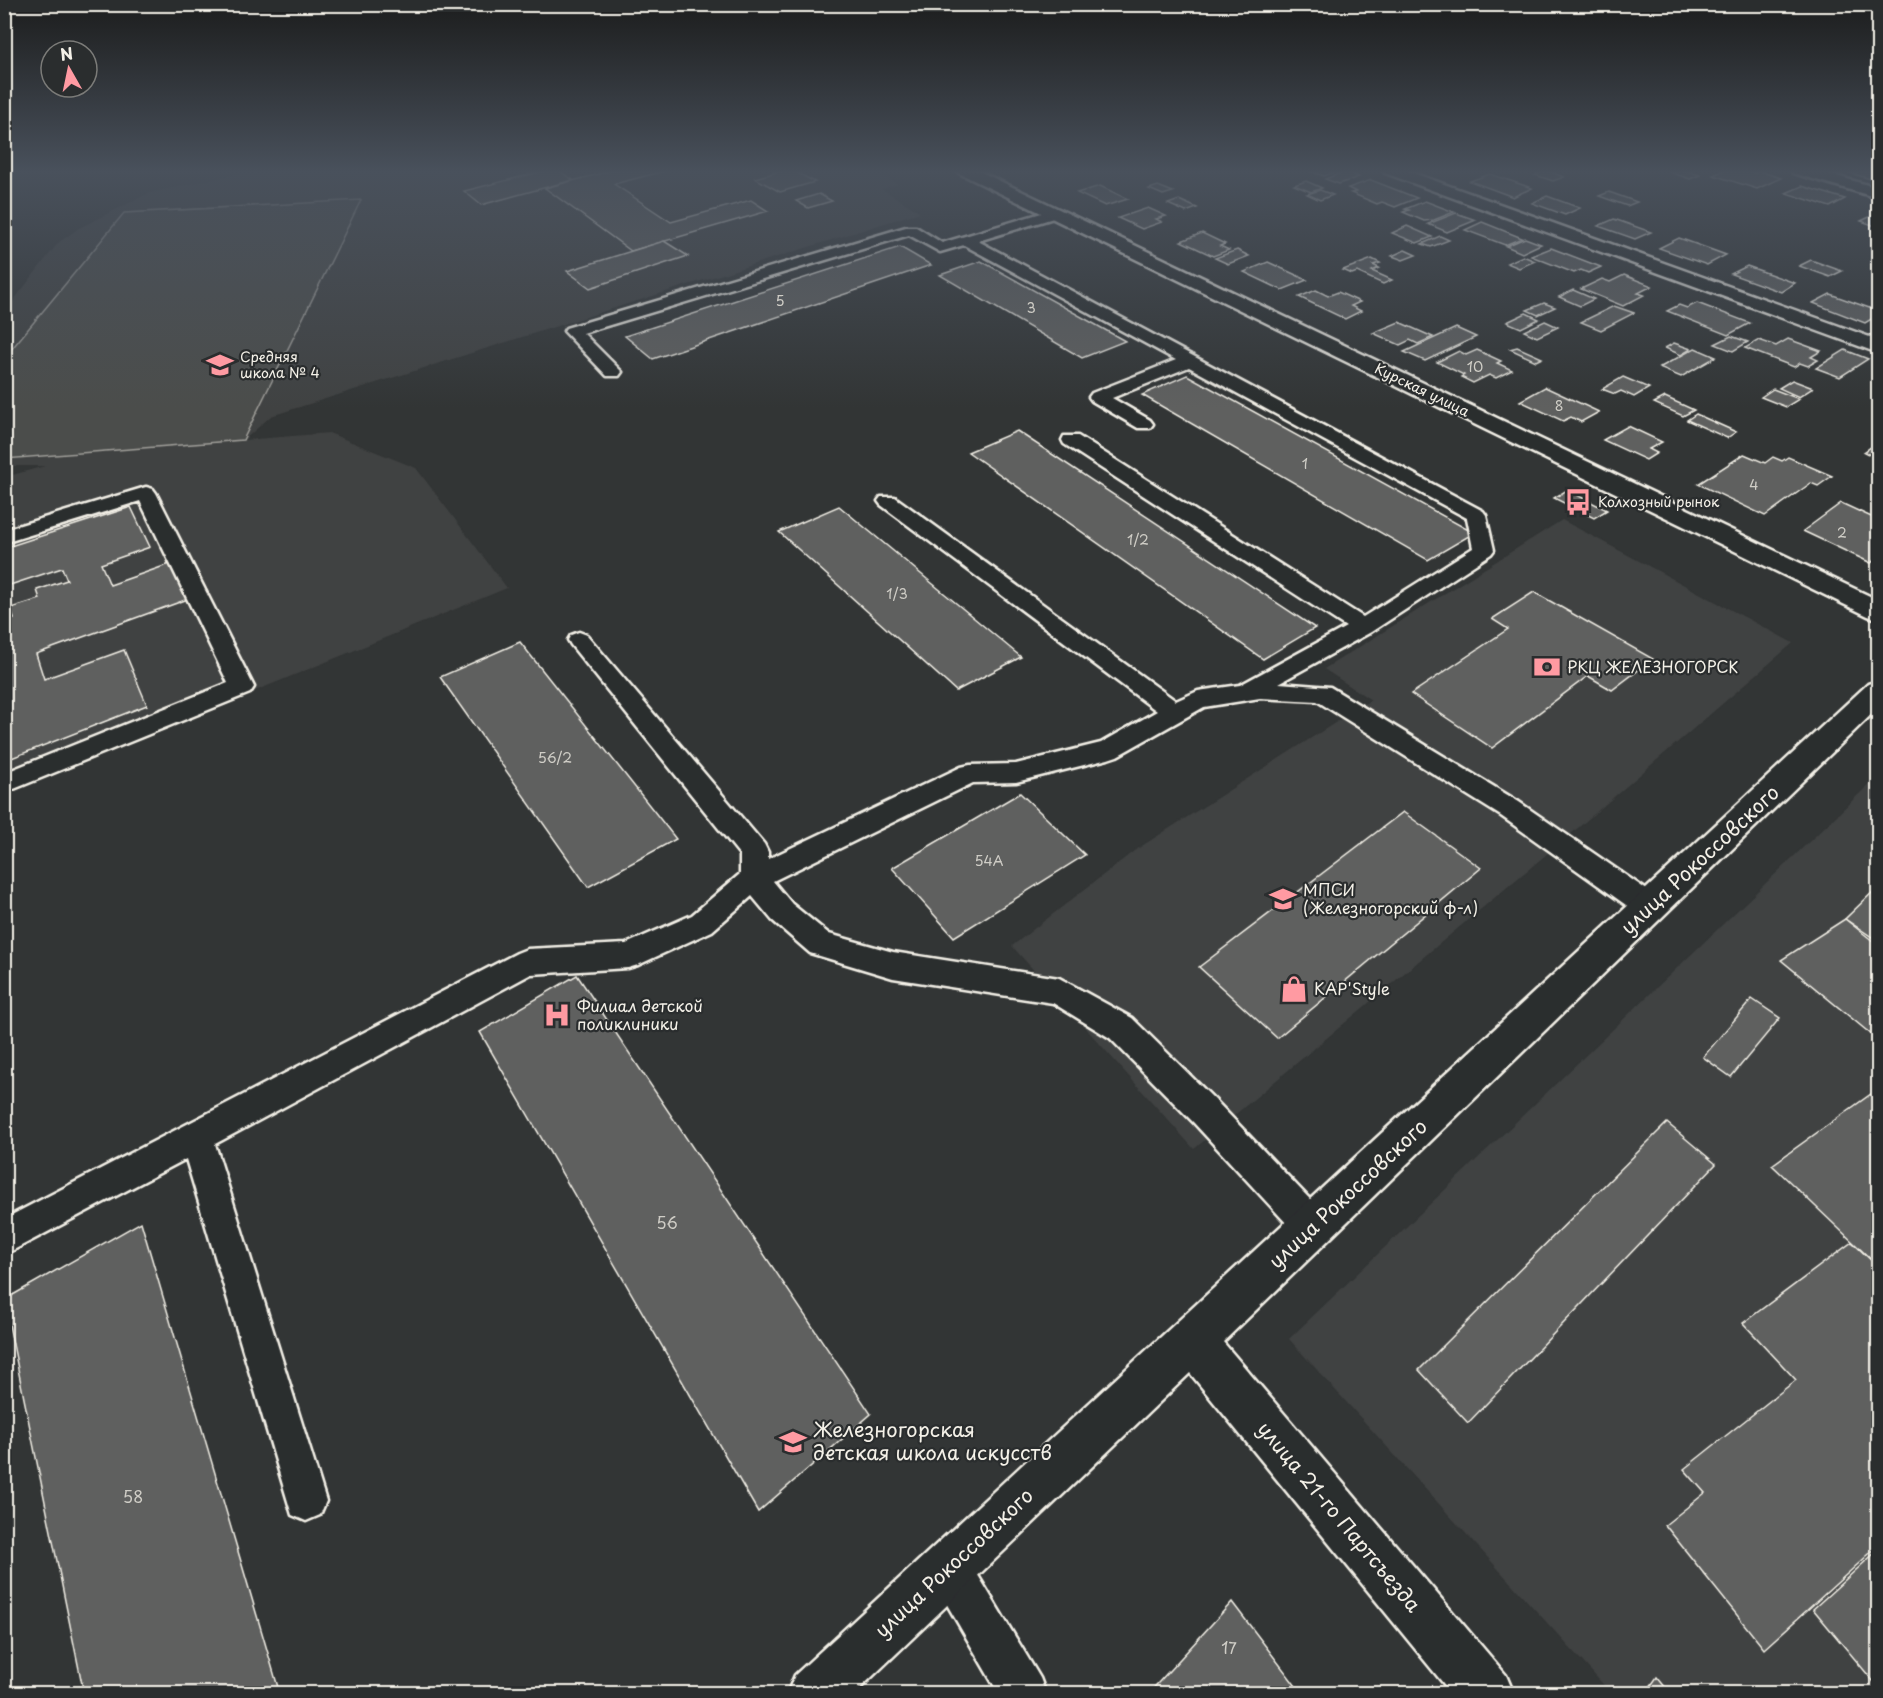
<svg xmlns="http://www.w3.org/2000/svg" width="1883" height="1698" font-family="'Playpen Sans',sans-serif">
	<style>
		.built { fill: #404242 }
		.green { fill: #4b4d4c; stroke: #a09f9a; stroke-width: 1.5 }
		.building { fill: #5f605f; stroke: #f4f1e8; stroke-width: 1.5 }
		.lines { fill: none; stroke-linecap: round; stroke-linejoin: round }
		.lane-casing { stroke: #f4f1e8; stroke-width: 5 }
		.street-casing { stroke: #f4f1e8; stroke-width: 5 }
		.secondary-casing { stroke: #f4f1e8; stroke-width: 5 }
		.lane { fill: #2a2d2e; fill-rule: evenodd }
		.street { fill: #2a2d2e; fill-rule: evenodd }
		.secondary { fill: #2a2d2e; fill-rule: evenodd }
		.labels { text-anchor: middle; stroke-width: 4.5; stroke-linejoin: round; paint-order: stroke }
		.number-label { font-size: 14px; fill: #cfcdc6 }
		.far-poi-label { font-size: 14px; fill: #f4f1e8; stroke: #2a2d2e; text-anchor: start }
		.far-street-label { font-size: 14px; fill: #f4f1e8; stroke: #2a2d2e }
		.poi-label { font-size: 16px; fill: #f4f1e8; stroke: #2a2d2e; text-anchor: start }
		.near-number-label { font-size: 16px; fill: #cfcdc6 }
		.near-street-label { font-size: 20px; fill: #f4f1e8; stroke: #2a2d2e }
		.near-poi-label { font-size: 20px; fill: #f4f1e8; stroke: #2a2d2e; text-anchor: start }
	</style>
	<rect width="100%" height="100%" fill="#323535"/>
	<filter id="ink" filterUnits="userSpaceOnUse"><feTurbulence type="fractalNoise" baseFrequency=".0167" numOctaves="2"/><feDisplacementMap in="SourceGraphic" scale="12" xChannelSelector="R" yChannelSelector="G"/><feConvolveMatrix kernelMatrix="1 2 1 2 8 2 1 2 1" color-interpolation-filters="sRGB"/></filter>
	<g filter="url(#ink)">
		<g class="built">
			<path d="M255 170H872L898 184 882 189 920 212 271 416 244 440 329 433 416 468 507 588 5 793V477L45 466H5L4 313 58 243 79 228 149 193Z"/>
			<path d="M1562 520 1793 643 1572 833 1194 1149 1012 946 1134 851 1371 700 1324 669Z"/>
			<path d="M1878 776V1693H1611L1289 1339Z"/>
		</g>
		<path class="green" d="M361 200 243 440 5 459V357L124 213Z"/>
		<g class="building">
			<path d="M548 170H558L573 180 481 205 464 191Z"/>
			<path d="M614 170H669L614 184 671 222 751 200 768 211 631 251 545 188Z"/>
			<path d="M784 170H792L815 182 780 192 755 178Z"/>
			<path d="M1307 170H1341L1324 176Z"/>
			<path d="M1546 170 1564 177 1553 181 1535 175Z"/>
			<path d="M1675 170H1684L1700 175 1690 179 1669 172Z"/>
			<path d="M1725 170H1745L1755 173 1759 171 1781 178 1757 189 1713 175Z"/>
			<path d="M1839 170H1878V181Z"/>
			<path d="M1346 171 1359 177 1339 184 1325 179Z"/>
			<path d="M1490 174 1532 188 1513 197 1470 181Z"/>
			<path d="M1371 180 1417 198 1395 207 1382 202 1377 204 1351 193 1356 192 1348 188Z"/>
			<path d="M1306 181 1322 188 1311 192 1294 185Z"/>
			<path d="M1100 186 1128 199 1105 206 1077 193Z"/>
			<path d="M1158 186 1173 192 1163 195 1149 189Z"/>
			<path d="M1802 186 1845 199 1830 207 1786 193Z"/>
			<path d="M1320 190 1333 195 1320 200 1307 194Z"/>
			<path d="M1609 192 1637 202 1627 206 1599 196Z"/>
			<path d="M819 194 832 201 808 208 796 201Z"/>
			<path d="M1547 196 1580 208 1565 215 1532 203Z"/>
			<path d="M1179 200 1197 208 1186 212 1168 204Z"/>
			<path d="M1425 201 1454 212 1434 220 1424 221 1403 212 1409 210 1405 209Z"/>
			<path d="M1148 208 1166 216 1156 219 1162 222 1142 229 1118 218Z"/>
			<path d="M1456 213 1476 220 1447 232 1428 224Z"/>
			<path d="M1878 213V227L1861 221Z"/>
			<path d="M1614 219 1651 232 1635 239 1598 226Z"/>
			<path d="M1482 222 1522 238 1505 245 1465 230Z"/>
			<path d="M1407 226 1432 237 1417 243 1392 233Z"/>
			<path d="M1202 233 1225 244 1220 246 1229 250 1213 256 1181 241Z"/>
			<path d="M1440 236 1449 240 1431 247 1422 244Z"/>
			<path d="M1525 238 1541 244 1522 253 1506 246Z"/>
			<path d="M1679 238 1726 255 1707 265 1659 248Z"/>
			<path d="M664 241 688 256 590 288 567 271Z"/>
			<path d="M900 247 931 265 653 359 625 336Z"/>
			<path d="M1551 248 1601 267 1588 273 1581 270 1574 273 1531 256Z"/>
			<path d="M1237 250 1249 256 1228 264 1215 258Z"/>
			<path d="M1405 250 1416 255 1403 260 1392 256Z"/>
			<path d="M1523 256 1535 261 1519 268 1507 263Z"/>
			<path d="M1372 259 1380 263 1373 265 1379 268 1372 271 1392 280 1383 284 1357 272 1352 274 1343 270Z"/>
			<path d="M1811 260 1842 271 1830 277 1799 266Z"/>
			<path d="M981 261 1125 341 1082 358 940 275Z"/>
			<path d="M1268 262 1307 280 1282 290 1244 272Z"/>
			<path d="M1747 266 1795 283 1781 292 1731 274Z"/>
			<path d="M1624 275 1652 286 1638 293 1644 295 1623 306 1581 289 1602 279 1610 282Z"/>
			<path d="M1316 290 1328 296 1338 292 1360 302 1351 306 1361 311 1345 319 1299 297Z"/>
			<path d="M1573 290 1594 299 1580 306 1559 297Z"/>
			<path d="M1830 294 1878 311V315L1865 323 1813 303Z"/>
			<path d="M1544 303 1555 307 1538 315 1527 310Z"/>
			<path d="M1697 303 1750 323 1728 335 1667 311 1679 305 1687 308Z"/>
			<path d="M1614 306 1634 313 1601 330 1581 322Z"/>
			<path d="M1526 313 1539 319 1521 328 1507 322Z"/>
			<path d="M1545 321 1558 327 1537 337 1524 331Z"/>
			<path d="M1399 322 1433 337 1418 344 1410 340 1400 345 1373 333Z"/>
			<path d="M1456 328 1476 337 1425 361 1404 352Z"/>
			<path d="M1731 336 1748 342 1733 351 1715 344Z"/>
			<path d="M1788 339 1821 351 1811 357 1818 360 1808 366 1800 363 1794 367 1745 348 1759 340 1776 346Z"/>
			<path d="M1674 343 1691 349 1681 355 1665 348Z"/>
			<path d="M1517 347 1542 358 1536 361 1510 349Z"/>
			<path d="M1695 348 1716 357 1681 377 1659 368Z"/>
			<path d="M1477 350 1501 361 1497 363 1512 370 1496 378 1489 375 1473 383 1461 377 1464 375 1437 362 1459 351 1466 355Z"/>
			<path d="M1845 350 1868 359 1840 377 1816 368Z"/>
			<path d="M1187 375 1474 533 1428 560 1142 395Z"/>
			<path d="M1623 377 1649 388 1634 397 1621 391 1615 394 1602 389Z"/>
			<path d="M1792 380 1813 388 1799 397 1779 388Z"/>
			<path d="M1545 387 1599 412 1581 422 1571 417 1563 421 1520 401Z"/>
			<path d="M1773 389 1799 399 1786 407 1761 397Z"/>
			<path d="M1665 397 1694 410 1683 416 1654 403Z"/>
			<path d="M1696 414 1736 432 1727 438 1687 420Z"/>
			<path d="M1628 426 1662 442 1649 449 1657 453 1646 460 1603 440Z"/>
			<path d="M1017 431 1315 628 1263 659 968 452Z"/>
			<path d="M1878 442V459L1864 452Z"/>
			<path d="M1744 454 1765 463 1773 457 1782 461 1788 457 1832 476 1818 486 1811 483 1765 516 1698 484Z"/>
			<path d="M1567 490 1607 510 1594 518 1554 498Z"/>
			<path d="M1841 503 1878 520V557L1871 563 1803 531Z"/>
			<path d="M839 506 1021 657 956 691 779 532Z"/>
			<path d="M131 507 150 547 101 564 110 585 170 564 188 599 36 654 44 679 124 650 147 705 4 761V623L14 619 11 608 40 599 37 590 67 580 62 568 4 587V548Z"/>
			<path d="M1534 592 1653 659 1612 690 1588 676 1492 748 1411 694 1508 629 1492 619Z"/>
			<path d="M520 642 676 839 588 887 440 677Z"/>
			<path d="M1020 793 1085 855 954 937 892 868Z"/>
			<path d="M1403 812 1481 868 1277 1038 1199 967Z"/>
			<path d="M1878 887V941L1845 919Z"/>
			<path d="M1845 919 1878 945V1040L1781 960Z"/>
			<path d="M577 975 871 1414 758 1512 480 1032Z"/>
			<path d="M1752 999 1780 1018 1731 1077 1703 1057Z"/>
			<path d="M1878 1089V1266L1772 1165Z"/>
			<path d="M1667 1123 1716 1164 1468 1423 1419 1370Z"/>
			<path d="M141 1222 280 1694H84L4 1300Z"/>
			<path d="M1852 1242 1878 1267V1546L1764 1649 1665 1525 1705 1493 1684 1469 1796 1380 1743 1323Z"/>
			<path d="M1878 1550V1687L1813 1609Z"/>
			<path d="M1232 1602 1302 1694H1148Z"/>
			<path d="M1657 1677 1671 1694H1645Z"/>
		</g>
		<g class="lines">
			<defs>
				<g id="lane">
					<path d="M1055 209 1060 210 1062 213 1060 216 978 241 1483 511 1486 515 1494 550 1491 554 1371 632 1279 683 1330 687 1519 802 1660 899 1664 907 1660 915 1650 919 1640 915 1501 816 1317 701 1260 698 1204 707 1117 756 1108 759 1016 782 973 783 773 881 792 904 829 934 893 952 1059 978 1132 1018 1216 1101 1325 1215 1330 1227 1325 1239 1313 1244 1301 1239 1194 1123 1110 1038 1053 1003 893 978 810 953 772 920 752 896 712 931 638 965 628 968 531 974 215 1144 326 1501 320 1515 306 1521 292 1515 186 1159 4 1255V1219L517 953 527 949 626 944 692 915 740 874V855L571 645 568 640 571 635 579 632 587 635 764 844 768 852V859L961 767 970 765 1016 764 1101 743 1157 711 881 505 878 501 881 497H895L1176 701 1198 691 1240 685 1346 627 1064 444 1062 440 1064 436H1078L1363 617 1473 548 1467 518 1189 367 1112 398 1150 420 1153 424 1150 428H1138L1092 401 1089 397 1092 393 1176 360 964 245 940 252 909 235 583 333 622 372 619 376H607L564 331 566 328 906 227H916L942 243Z"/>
					<path d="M146 487 153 489 156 493 254 687 250 693 4 793V773L228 683 140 501 4 543V530Z"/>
					<path d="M949 1546 964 1552 1040 1678 1046 1694H999L934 1582 928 1567 934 1552Z"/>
				</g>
				<g id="street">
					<path d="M1383 170H1405L1878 340V353L1385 173Z"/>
					<path d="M1791 170H1816L1878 188V198L1793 173Z"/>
				</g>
				<g id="secondary">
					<path d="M957 170H977L1878 600V619L1868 616 959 173Z"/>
					<path d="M1878 681V708L1223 1342 1506 1675 1514 1694H1452L1190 1373 854 1694H787L795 1675 1868 684Z"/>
				</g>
			</defs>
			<use href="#lane" class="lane-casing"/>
			<use href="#street" class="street-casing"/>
			<use href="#secondary" class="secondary-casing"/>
			<use href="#lane" class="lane"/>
			<use href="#street" class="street"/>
			<use href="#secondary" class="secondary"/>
		</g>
	</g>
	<linearGradient id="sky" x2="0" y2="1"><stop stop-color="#1c1d1d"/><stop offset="0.42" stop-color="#49515c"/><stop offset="1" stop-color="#49515c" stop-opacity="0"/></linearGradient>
	<rect width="1883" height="408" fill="url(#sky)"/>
	<defs>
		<symbol id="school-bare" viewBox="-9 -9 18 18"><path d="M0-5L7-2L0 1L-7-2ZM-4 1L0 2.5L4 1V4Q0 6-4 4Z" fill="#ff9aa2" stroke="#2a2d2e" stroke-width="2.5" paint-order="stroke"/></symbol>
		<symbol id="bus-bare" viewBox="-9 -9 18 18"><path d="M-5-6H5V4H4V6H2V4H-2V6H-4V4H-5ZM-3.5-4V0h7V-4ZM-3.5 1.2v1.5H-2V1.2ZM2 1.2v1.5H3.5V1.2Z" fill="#ff9aa2" stroke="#2a2d2e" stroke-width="2.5" paint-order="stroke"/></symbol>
		<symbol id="bank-bare" viewBox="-9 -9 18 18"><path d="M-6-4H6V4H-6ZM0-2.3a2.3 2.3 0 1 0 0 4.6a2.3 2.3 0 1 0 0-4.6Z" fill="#ff9aa2" stroke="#2a2d2e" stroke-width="2.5" paint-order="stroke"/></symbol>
		<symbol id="university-bare" viewBox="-9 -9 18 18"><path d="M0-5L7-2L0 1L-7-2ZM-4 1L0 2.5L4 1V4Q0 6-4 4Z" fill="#ff9aa2" stroke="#2a2d2e" stroke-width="2.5" paint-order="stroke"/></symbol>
		<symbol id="shop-bare" viewBox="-9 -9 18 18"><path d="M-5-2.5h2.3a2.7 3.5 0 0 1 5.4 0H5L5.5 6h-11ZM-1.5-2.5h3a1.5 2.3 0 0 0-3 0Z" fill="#ff9aa2" stroke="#2a2d2e" stroke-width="2.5" paint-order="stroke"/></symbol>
		<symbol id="hospital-bare" viewBox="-9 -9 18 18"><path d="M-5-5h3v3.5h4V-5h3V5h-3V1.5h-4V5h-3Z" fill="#ff9aa2" stroke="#2a2d2e" stroke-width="2.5" paint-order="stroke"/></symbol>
	</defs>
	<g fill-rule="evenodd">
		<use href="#school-bare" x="201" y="346" width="38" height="38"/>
		<use href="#bus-bare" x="1559" y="483" width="38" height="38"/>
		<use href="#bank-bare" x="1528" y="648" width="38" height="38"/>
		<use href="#university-bare" x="1264" y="880" width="38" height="38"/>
		<use href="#shop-bare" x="1275" y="970" width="38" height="38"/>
		<use href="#hospital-bare" x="538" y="996" width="38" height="38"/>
		<use href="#school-bare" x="774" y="1423" width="38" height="38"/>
	</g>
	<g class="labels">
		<g class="number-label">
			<text x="780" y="306">5</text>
			<text x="1031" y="313">3</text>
			<text x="1475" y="372">10</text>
			<text x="1559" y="411">8</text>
			<text x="1305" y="469">1</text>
			<text x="1754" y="490">4</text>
			<text x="1842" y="538">2</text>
			<text x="1138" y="545">1/2</text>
			<text x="897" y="599">1/3</text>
			<text x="555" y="763">56/2</text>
			<text x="989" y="866">54А</text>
		</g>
		<g class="far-poi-label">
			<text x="240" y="362">Средняя<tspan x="240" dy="16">школа № 4</tspan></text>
			<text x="1598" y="507">Колхозный рынок</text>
		</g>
		<g class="far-street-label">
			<text transform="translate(1422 390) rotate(26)" y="5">Курская улица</text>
		</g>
		<g class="poi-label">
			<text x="1567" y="673">РКЦ ЖЕЛЕЗНОГОРСК</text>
			<text x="1303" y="896">МПСИ<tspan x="1303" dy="18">(Железногорский ф-л)</tspan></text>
			<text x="1314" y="995">KAP'Style</text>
			<text x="577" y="1012">Филиал детской<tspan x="577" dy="18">поликлиники</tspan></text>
		</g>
		<g class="near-number-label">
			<text x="667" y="1229">56</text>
			<text x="133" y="1503">58</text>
			<text x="1229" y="1654">17</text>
		</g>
		<g class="near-street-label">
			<text transform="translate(1700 860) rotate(-43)" y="7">улица Рокоссовского</text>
			<text transform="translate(1348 1194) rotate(-43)" y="7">улица Рокоссовского</text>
			<text transform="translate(1339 1517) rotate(50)" y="7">улица 21-го Партсъезда</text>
			<text transform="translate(954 1563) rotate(-43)" y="7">улица Рокоссовского</text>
		</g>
		<g class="near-poi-label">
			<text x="813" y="1437">Железногорская<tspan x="813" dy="23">детская школа искусств</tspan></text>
		</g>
	</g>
	<rect width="1883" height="1698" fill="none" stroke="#2a2d2e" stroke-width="24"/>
	<rect x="12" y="12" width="1859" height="1674" fill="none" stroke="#f4f1e8" stroke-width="2" filter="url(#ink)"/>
	<g transform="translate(69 69) rotate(351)"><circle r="28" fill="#2a2d2e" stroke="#7b7b78" stroke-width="1.5"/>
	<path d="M0-4.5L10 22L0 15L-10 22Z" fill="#ff9aa2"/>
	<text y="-9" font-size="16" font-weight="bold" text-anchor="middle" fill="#f4f1e8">N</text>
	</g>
</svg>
